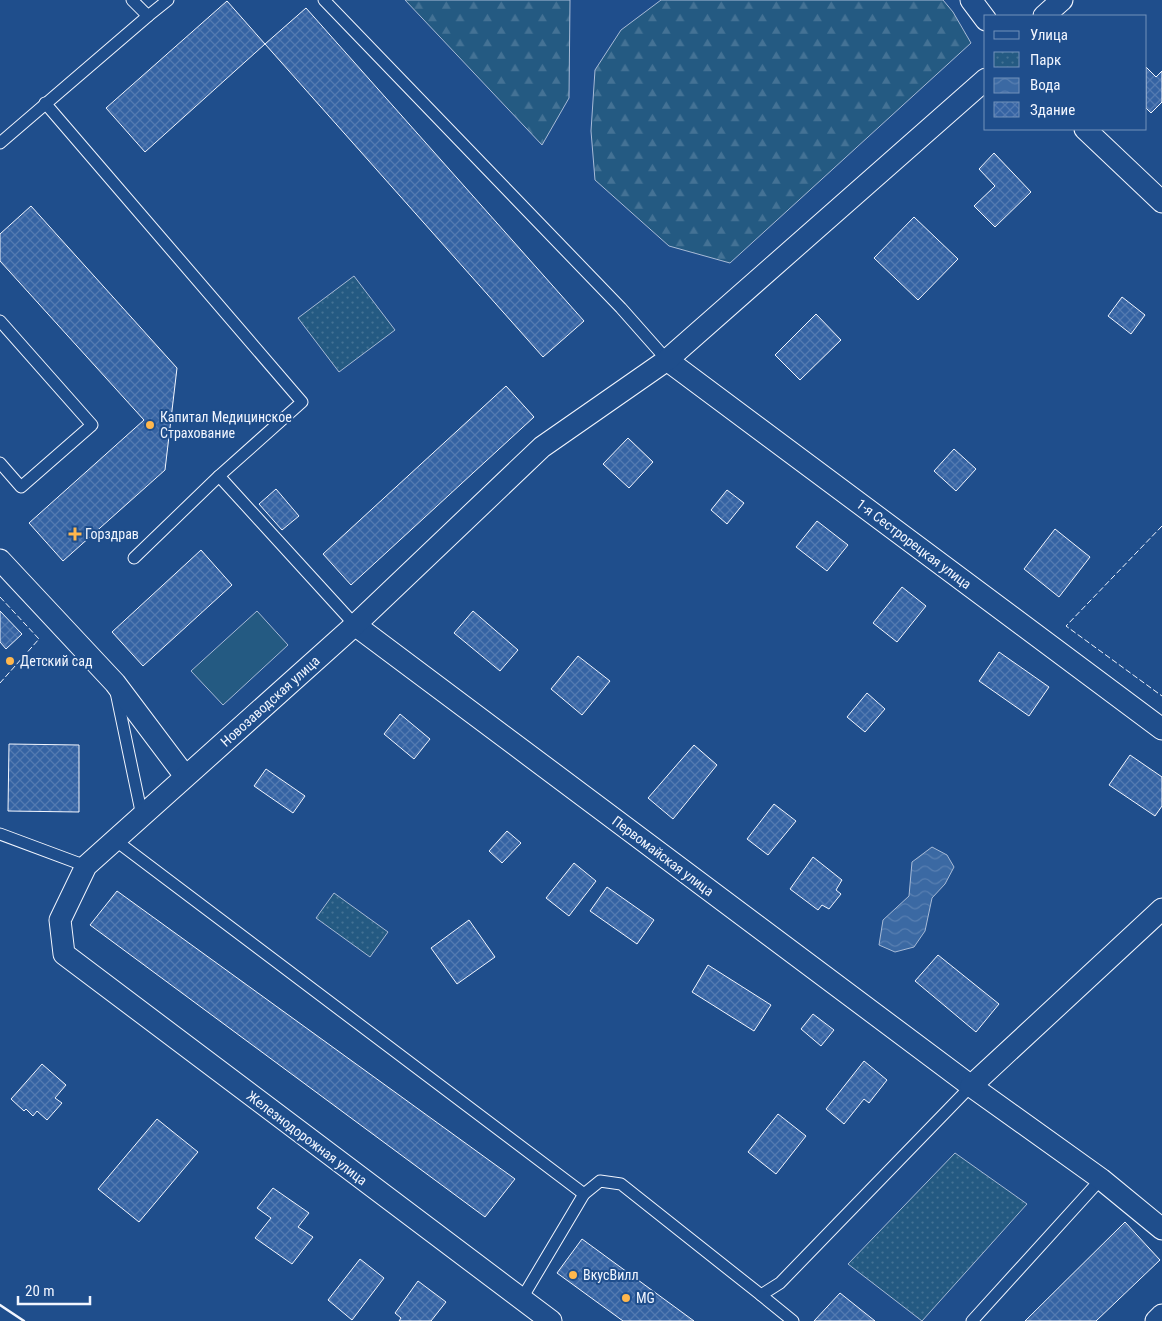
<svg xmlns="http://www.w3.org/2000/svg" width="1162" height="1321" font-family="'Roboto Condensed',sans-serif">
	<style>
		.forest { fill: url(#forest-firs); stroke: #a8bbd7 }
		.park { fill: url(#park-dots); stroke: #a8bbd7 }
		.pitch { fill: #245a82; stroke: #a8bbd7 }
		.water { fill: url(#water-waves); stroke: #a8bbd7 }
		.building { fill: url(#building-cross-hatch); stroke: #f2f6ff }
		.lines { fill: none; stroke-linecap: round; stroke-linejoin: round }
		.lane-casing { stroke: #f2f6ff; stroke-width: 13 }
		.street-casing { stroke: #f2f6ff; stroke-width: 23 }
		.lane { stroke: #1f4e8c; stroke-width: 11 }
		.street { stroke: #1f4e8c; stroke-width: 21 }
		.fence { stroke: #f2f6ff; stroke-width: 1; stroke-dasharray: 6 2.5; stroke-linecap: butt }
		.wall { stroke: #f2f6ff; stroke-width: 2.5 }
		.poi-dot { fill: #ffb74d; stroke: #1f4e8c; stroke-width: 2 }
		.labels { text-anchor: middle; stroke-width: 4; stroke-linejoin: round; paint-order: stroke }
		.poi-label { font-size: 14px; fill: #f2f6ff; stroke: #1f4e8c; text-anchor: start }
		.street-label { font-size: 14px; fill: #f2f6ff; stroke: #1f4e8c }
	</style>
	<defs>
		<pattern id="forest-firs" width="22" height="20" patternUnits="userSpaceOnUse" patternTransform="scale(1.25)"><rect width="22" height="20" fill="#245a82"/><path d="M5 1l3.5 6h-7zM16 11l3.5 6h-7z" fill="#447295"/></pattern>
		<pattern id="park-dots" width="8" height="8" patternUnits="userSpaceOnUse" patternTransform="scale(1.25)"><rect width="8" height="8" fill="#245a82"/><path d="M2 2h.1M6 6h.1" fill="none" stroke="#447295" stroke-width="1.8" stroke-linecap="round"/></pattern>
		<pattern id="water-waves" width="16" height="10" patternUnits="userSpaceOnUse" patternTransform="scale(1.25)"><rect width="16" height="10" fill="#3b69a3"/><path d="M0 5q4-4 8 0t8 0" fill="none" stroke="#587fb1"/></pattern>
		<pattern id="building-cross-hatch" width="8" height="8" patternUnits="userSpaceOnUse" patternTransform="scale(1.25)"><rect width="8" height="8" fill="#3563a3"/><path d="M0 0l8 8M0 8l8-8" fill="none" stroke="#537ab1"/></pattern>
	</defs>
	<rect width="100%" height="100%" fill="#1f4e8c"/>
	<g class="forest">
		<path d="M405 0H570L569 98 542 145Z"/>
		<path d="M661 0H943L953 12 971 43 730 263 669 246 595 180 591 131 595 70 621 30Z"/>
	</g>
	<g class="park">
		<path d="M354 276 395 330 339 372 298 318Z"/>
		<path d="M334 893 388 932 370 957 316 918Z"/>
		<path d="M955 1153 1027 1204 922 1321 848 1264Z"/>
	</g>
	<path class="pitch" d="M257 611 288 645 223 705 191 671Z"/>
	<path class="water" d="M932 847 947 855 954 867 945 884 932 898 925 931 914 947 895 952 879 945 883 920 909 896 912 862Z"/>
	<g class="building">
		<path d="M227 1 265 44 145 152 106 108Z"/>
		<path d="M306 8 584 321 543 357 265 44Z"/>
		<path d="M1146 67 1156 77 1162 71V102L1151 113 1146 108Z"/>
		<path d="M994 153 1031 192 995 227 974 206 995 186 979 169Z"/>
		<path d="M31 206 177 368 165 470 63 561 29 523 144 420 0 261V234Z"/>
		<path d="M914 217 958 259 918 300 874 258Z"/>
		<path d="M1122 297 1145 315 1131 334 1108 316Z"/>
		<path d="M816 314 841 340 800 380 775 355Z"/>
		<path d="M506 386 534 417 351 585 323 554Z"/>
		<path d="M628 438 653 462 629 488 603 464Z"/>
		<path d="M954 449 976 469 956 491 934 471Z"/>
		<path d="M276 489 299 516 282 530 259 504Z"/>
		<path d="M727 490 744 503 727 524 711 510Z"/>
		<path d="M817 521 848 545 827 571 796 547Z"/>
		<path d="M1055 529 1090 557 1059 597 1024 569Z"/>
		<path d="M201 550 232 585 143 666 112 632Z"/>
		<path d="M902 587 926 606 897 642 873 623Z"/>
		<path d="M0 611 22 634 6 649 0 642Z"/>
		<path d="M473 611 518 650 500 671 454 633Z"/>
		<path d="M999 652 1049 687 1029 716 979 681Z"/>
		<path d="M578 656 610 681 582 715 551 689Z"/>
		<path d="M867 693 885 709 865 732 847 717Z"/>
		<path d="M400 714 430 739 414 759 384 734Z"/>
		<path d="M9 744 79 745V812L8 811Z"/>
		<path d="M694 745 717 765 673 819 648 798Z"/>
		<path d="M1130 755 1162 777V806L1155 816 1109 785Z"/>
		<path d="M266 769 305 796 293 813 254 786Z"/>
		<path d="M774 804 796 821 768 855 747 839Z"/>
		<path d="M507 831 521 843 502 863 489 851Z"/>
		<path d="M813 857 842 880 836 890 841 894 829 909 822 905 818 910 790 889Z"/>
		<path d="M574 863 596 881 569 916 546 898Z"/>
		<path d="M607 887 654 920 637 944 590 911Z"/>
		<path d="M117 891 515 1179 485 1217 90 925Z"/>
		<path d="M469 920 495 957 457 984 431 948Z"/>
		<path d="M938 955 999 1004 976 1032 915 981Z"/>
		<path d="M708 965 771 1005 754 1031 692 992Z"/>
		<path d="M813 1014 834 1030 821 1046 801 1029Z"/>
		<path d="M864 1061 887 1080 869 1103 864 1099 844 1124 826 1109Z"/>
		<path d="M42 1064 66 1085 55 1098 62 1103 47 1120 37 1111 33 1116 26 1109 24 1111 11 1099Z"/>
		<path d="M778 1114 806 1136 776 1174 748 1152Z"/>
		<path d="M157 1119 198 1152 139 1222 98 1189Z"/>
		<path d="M273 1188 309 1213 298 1227 313 1237 292 1264 255 1238 271 1218 257 1208Z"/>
		<path d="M1125 1222 1160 1260 1096 1321H1025Z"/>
		<path d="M582 1239 694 1321H623L557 1273Z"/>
		<path d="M360 1259 384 1278 352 1320 328 1300Z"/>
		<path d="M418 1281 446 1302 431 1321H399L401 1318 395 1313Z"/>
		<path d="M840 1293 875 1321H814Z"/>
	</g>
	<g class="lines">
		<defs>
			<g id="lane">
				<path d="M324 0 621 308 667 360"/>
				<path d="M148 16 168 0"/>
				<path d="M45 103 302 402 219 476 134 558"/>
				<path d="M0 143 148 16 132 0"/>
				<path d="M0 321 92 425 21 487 0 463"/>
				<path d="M219 476 355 625"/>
				<path d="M116 692 142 816"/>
				<path d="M0 834 86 866"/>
				<path d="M115 840 584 1194 600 1181 621 1184 761 1295 780 1283 971 1086"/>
				<path d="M761 1295 793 1321"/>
				<path d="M521 1300 584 1194"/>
				<path d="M972 1321 1101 1179"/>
			</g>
			<g id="street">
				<path d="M971 0 986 20"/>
				<path d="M1044 16 1062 0"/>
				<path d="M1085 129 1162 202"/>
				<path d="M667 360 1162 729"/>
				<path d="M0 560 115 683 185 776"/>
				<path d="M355 625 971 1086 1101 1179 1162 1229"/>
				<path d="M971 1086 1162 909"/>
				<path d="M551 1321 64 954 60 920 86 866 355 625 542 447 667 360 986 79"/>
				<path d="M1156 1321 1162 1315"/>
			</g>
		</defs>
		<use href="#lane" class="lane-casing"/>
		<use href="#street" class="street-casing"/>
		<use href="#lane" class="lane"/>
		<use href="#street" class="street"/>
		<g class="fence">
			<path d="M1162 526 1066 626 1162 696"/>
			<path d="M0 597 39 639 0 683"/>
		</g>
		<path class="wall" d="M0 1305 24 1321"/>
	</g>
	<g class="poi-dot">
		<circle cx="150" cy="425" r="5"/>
		<path d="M72.5 526.5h5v5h5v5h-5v5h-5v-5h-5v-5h5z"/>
		<circle cx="10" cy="661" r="5"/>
		<circle cx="573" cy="1275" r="5"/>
		<circle cx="626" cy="1298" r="5"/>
	</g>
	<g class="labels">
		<g class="poi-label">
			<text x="160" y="422">Капитал Медицинское<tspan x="160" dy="16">Страхование</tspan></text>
			<text x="85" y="539">Горздрав</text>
			<text x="20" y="666">Детский сад</text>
			<text x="583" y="1280">ВкусВилл</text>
			<text x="636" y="1303">MG</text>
		</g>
		<g class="street-label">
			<text transform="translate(914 544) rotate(37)" y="5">1-я Сестрорецкая улица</text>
			<text transform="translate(270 701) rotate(-42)" y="5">Новозаводская улица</text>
			<text transform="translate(663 856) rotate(37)" y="5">Первомайская улица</text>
			<text transform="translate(307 1138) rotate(37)" y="5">Железнодорожная улица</text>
		</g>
	</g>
	<rect x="984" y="15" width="162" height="115" fill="#1f4e8c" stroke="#7391ba"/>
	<rect x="994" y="31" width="25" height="8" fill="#1f4e8c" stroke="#7391ba"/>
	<text x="1030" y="40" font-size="15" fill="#f2f6ff">Улица</text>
	<rect x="994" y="52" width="25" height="15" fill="url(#park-dots)" stroke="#7391ba"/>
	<text x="1030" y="65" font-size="15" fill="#f2f6ff">Парк</text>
	<rect x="994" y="78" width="25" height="15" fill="url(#water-waves)" stroke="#7391ba"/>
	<text x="1030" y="90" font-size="15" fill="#f2f6ff">Вода</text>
	<rect x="994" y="102" width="25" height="15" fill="url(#building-cross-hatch)" stroke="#7391ba"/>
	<text x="1030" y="115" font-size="15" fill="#f2f6ff">Здание</text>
	<path d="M18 1296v8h72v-8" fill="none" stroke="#f2f6ff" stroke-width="2.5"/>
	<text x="25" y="1296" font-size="15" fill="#f2f6ff" stroke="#1f4e8c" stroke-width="4" paint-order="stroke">20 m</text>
</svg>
